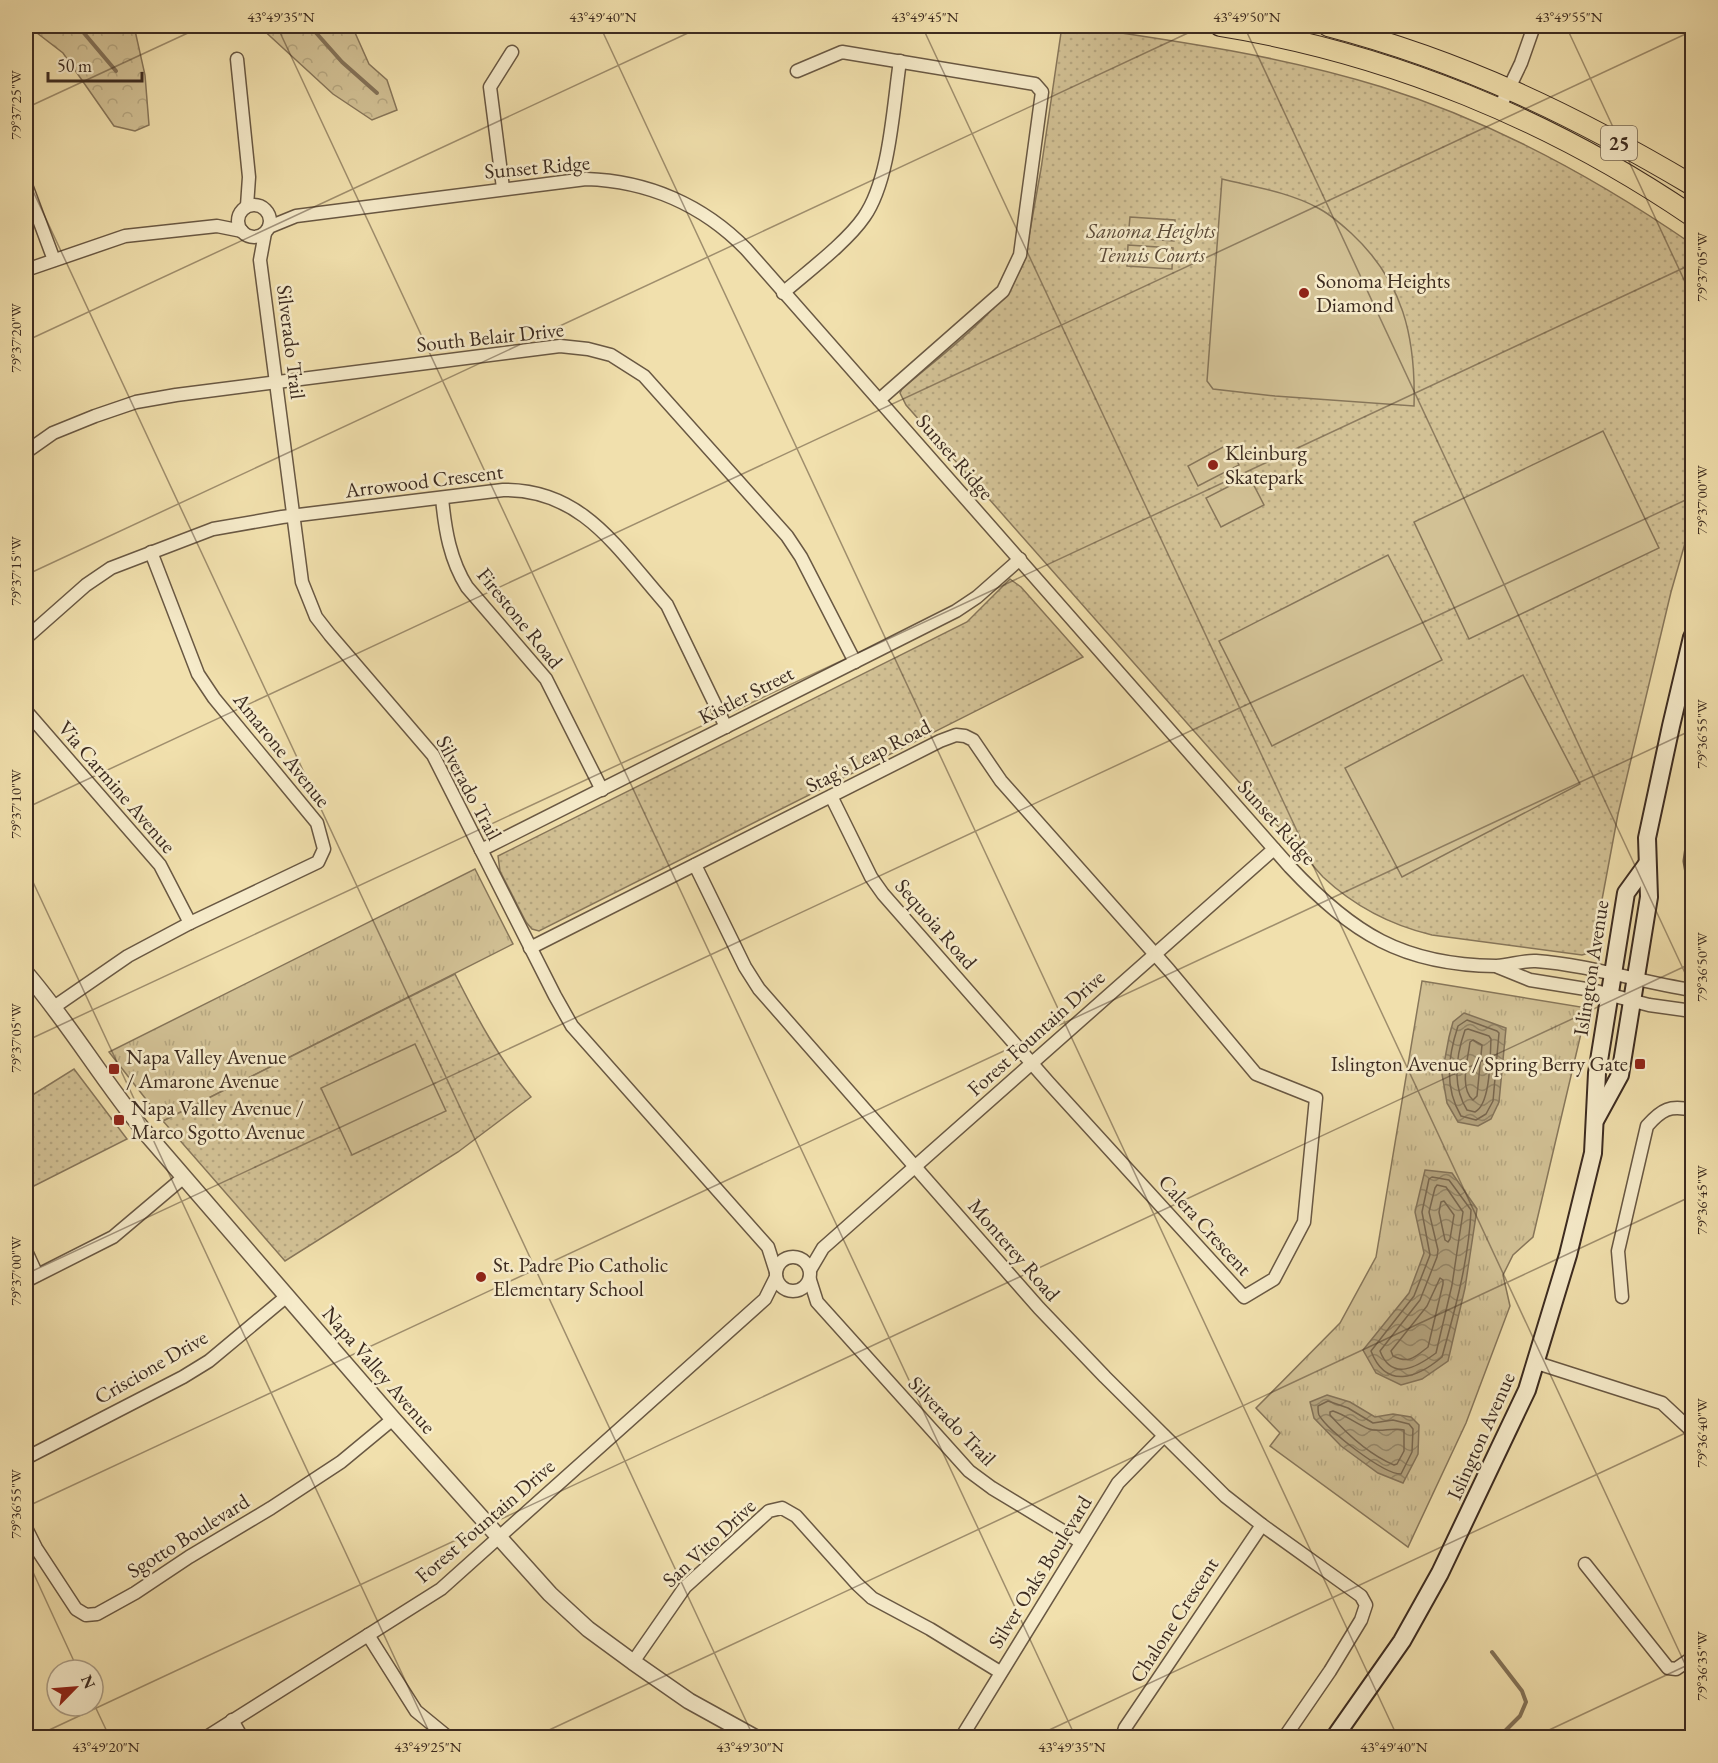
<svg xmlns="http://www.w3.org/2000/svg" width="1718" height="1763" font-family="'EB Garamond',serif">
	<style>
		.grass { fill: url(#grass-tufts); stroke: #87765a; stroke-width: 1.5 }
		.forest { fill: url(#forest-crowns); stroke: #87765a; stroke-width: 1.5 }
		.park { fill: url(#park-dots); stroke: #87765a; stroke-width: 1.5 }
		.pitch { fill: #d2c195; stroke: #87765a; stroke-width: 1.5 }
		.water { fill: url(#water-waves); stroke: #837258; stroke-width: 1.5 }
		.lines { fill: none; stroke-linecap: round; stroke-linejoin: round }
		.shore { stroke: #78664e; stroke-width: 1.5 }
		.stream { stroke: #837258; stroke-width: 4 }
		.minor-casing { stroke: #695843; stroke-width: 15 }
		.tertiary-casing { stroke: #695843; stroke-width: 18 }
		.secondary-casing { stroke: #3c2b20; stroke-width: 20 }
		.primary-casing { stroke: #3c2b20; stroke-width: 22 }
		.minor { stroke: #f6ebca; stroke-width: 12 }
		.tertiary { stroke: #f6ebca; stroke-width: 15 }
		.secondary { stroke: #f6ebca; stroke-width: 16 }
		.primary { stroke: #f1e0ad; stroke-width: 20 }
		.ticks { fill: none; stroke: #3c2b20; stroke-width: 1.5; stroke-opacity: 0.45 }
		.poi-dot { fill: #8f2418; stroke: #f6ebca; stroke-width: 2 }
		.labels { text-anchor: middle; stroke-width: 5; stroke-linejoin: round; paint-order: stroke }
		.shield { fill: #f6ebca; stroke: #746553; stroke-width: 1.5 }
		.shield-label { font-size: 20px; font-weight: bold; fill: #3c2b20 }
		.street-label { font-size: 21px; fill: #3c2b20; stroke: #f6ebca }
		.park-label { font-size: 21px; font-style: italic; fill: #5a4937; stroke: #f6ebca }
		.poi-label { font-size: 21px; fill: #3c2b20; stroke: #f6ebca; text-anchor: start }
		.neatline { fill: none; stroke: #3c2b20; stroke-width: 2 }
		.ticks-label { font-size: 15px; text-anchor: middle; fill: #3c2b20 }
	</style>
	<defs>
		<pattern id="grass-tufts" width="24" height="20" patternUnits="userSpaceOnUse" patternTransform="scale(1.5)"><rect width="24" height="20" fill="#d2c195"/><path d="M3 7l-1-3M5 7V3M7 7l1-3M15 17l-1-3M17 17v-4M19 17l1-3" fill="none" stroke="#b5a680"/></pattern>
		<pattern id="forest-crowns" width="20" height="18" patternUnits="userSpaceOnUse" patternTransform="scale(1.5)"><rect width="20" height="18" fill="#d2c195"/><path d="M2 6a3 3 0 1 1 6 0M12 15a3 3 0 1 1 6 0" fill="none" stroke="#b5a680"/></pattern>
		<pattern id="park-dots" width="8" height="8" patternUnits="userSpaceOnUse" patternTransform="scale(1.5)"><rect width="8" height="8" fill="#d2c195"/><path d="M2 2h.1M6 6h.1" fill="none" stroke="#b5a680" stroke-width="1.8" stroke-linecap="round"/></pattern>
		<pattern id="water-waves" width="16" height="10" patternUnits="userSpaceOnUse" patternTransform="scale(1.5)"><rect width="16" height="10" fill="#b3a27d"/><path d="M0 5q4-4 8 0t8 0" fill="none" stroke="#938466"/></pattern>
	</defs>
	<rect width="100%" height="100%" fill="#f1e0ad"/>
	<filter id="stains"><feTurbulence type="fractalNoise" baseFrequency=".00333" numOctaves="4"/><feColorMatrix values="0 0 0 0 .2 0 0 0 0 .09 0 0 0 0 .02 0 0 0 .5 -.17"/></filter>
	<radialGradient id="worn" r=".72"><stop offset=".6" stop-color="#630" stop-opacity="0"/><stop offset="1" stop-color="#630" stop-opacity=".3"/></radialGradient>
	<g class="grass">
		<path d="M475 869 513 944 163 1121 109 1052Z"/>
		<path d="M1422 981 1587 1008 1533 1237 1513 1255 1503 1275 1510 1306 1466 1423 1408 1547 1270 1446 1280 1433 1256 1408 1340 1323 1376 1257Z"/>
	</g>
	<g class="forest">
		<path d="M28 26H134L145 75 149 125 135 131 114 126 63 53Z"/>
		<path d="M259 26H352L369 64 387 80 397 110 372 120 333 94Z"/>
	</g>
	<g class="park">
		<path d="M1062 26H1075C1178 41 1282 56 1382 87 1494 122 1596 178 1692 244V519L1671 592 1618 814 1593 948 1589 953 1582 955 1432 935C1390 925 1355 907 1323 877L906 405 900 393 902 389C943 353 1006 310 1025 259L1041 169Z"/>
		<path d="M1010 579 1021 587 1083 657 539 931 532 929 526 922 500 871 498 856 967 622Z"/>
		<path d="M455 974C477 1018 499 1059 531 1097L458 1152 285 1261 163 1121Z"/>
		<path d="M74 1069 127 1139 26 1190V1099Z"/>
	</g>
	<g class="pitch">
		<path d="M1222 179C1254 187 1289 192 1318 208 1330 214 1341 224 1351 233 1403 281 1416 337 1414 406L1275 396 1213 389 1207 381Z"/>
		<path d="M1130 217 1175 220 1174 241 1128 238Z"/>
		<path d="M1128 245 1173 248 1172 269 1127 266Z"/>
		<path d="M1603 431 1659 548 1469 639 1414 522Z"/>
		<path d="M1225 446 1230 447 1239 465 1198 486 1188 466Z"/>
		<path d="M1249 476 1264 505 1221 527 1206 498Z"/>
		<path d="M1388 555 1442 660 1272 746 1219 641Z"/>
		<path d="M1523 675 1580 784 1402 877 1345 768Z"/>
		<path d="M415 1044 446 1111 352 1155 321 1088Z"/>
	</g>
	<g class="water">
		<path d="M1464 1013 1506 1028 1499 1102 1491 1119 1478 1126 1458 1122 1447 1103 1442 1074 1449 1037 1453 1022Z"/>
		<path d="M1425 1170 1452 1173 1477 1209 1465 1288 1448 1361 1422 1379 1401 1385 1376 1373 1363 1350 1409 1293 1424 1253 1415 1212Z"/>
		<path d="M1327 1395 1350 1402 1375 1417 1393 1414 1411 1417 1419 1425 1418 1454 1403 1483 1378 1473 1341 1446 1314 1418 1310 1402Z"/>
	</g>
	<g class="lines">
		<g class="shore">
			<path d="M1467 1020 1497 1031 1499 1033 1493 1101 1486 1114 1476 1120 1461 1116C1444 1087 1448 1057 1458 1026Z"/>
			<path d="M1468 1029 1489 1036 1491 1039C1490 1056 1491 1104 1475 1112L1467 1110C1452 1086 1456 1056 1465 1030Z"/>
			<path d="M1473 1040 1482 1045 1477 1096 1473 1100C1459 1088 1468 1059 1470 1042Z"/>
			<path d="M1432 1177 1449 1180 1471 1210C1469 1259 1455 1310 1442 1357 1417 1378 1386 1390 1371 1351L1414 1296 1430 1255 1422 1212 1429 1179Z"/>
			<path d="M1437 1185 1446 1187 1463 1212 1452 1285 1436 1353C1417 1367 1392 1382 1380 1351L1420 1300 1437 1257 1438 1250 1429 1212 1435 1188Z"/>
			<path d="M1444 1201 1454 1215 1450 1239 1448 1242 1445 1240 1439 1212 1441 1202Z"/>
			<path d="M1440 1278 1443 1280V1284L1428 1347C1414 1358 1409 1364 1393 1356L1391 1351 1427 1306Z"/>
			<path d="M1328 1401 1348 1408 1373 1423 1393 1420 1409 1424 1413 1429 1412 1452 1401 1474C1383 1474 1328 1431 1319 1415 1318 1413 1318 1409 1318 1406Z"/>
			<path d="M1333 1411C1346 1415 1356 1424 1369 1429 1380 1433 1392 1427 1404 1430V1451L1397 1464 1394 1465C1370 1455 1348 1435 1330 1415V1412Z"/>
		</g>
		<g class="stream">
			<path d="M78 26 116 71"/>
			<path d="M310 26 342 62 377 93"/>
			<path d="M1492 1652 1522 1691 1526 1702 1520 1716 1498 1738"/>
		</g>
		<defs>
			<g id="minor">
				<path d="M237 59 249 177 247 206"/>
				<path d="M797 71 842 52 1035 84 1042 92 1020 255 1003 291 879 400"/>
				<path d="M1499 109 1521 63 1534 26"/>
				<path d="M26 185 54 260"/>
				<path d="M503 188 490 87 512 52"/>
				<circle cx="254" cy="221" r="16"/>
				<path d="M269 227 296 216 586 179C648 181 703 205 746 249L1290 867C1352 933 1402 965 1496 966 1509 966 1523 960 1536 961 1589 965 1640 982 1692 990"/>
				<path d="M265 233 260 260 302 582 316 617 330 635 433 755 555 996 572 1026 768 1247 776 1272"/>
				<path d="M26 270 125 236 217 226 242 231"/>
				<path d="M783 293C807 272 847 242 864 217 890 180 893 107 900 61"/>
				<path d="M26 452 53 433 95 416 136 402 176 395 560 346 588 349 611 355 644 376 787 536 801 557 855 662"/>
				<path d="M442 498C445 530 450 560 467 587L546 679 602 790"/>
				<path d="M26 638 86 585 111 568 213 529 282 517 503 490C580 489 615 545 661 598L667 605 726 727"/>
				<path d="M26 711 160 865 190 923"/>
				<path d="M1692 847 1690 861 1692 873"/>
				<path d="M481 850 956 611 977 597 1020 559"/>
				<path d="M695 865 745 967 759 989 1039 1308 1105 1377 1225 1496 1262 1525 1361 1596 1366 1605 1361 1620 1330 1671 1284 1738"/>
				<path d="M530 948 940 741 956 735 965 736 973 740 1001 781 1169 970 1256 1074 1316 1098 1304 1222 1274 1279 1244 1297 1049 1083 883 894 871 877 831 796"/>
				<path d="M1498 967 1530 980 1592 990 1649 1005 1692 1011"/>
				<path d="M54 1007 128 956 190 923 318 862 324 849 317 823 214 698 198 674 151 552"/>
				<path d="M26 1251 37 1275"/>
				<circle cx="793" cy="1274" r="17"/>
				<path d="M810 1270 823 1248 1274 849"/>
				<path d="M810 1280 817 1302 969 1471 992 1488 1081 1542"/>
				<path d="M26 1281 113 1237 184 1177"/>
				<path d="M1622 1297 1618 1251 1647 1126C1662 1109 1670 1105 1692 1110"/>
				<path d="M1537 1363 1662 1403 1692 1431"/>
				<path d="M26 1458 183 1377 209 1361 287 1296"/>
				<path d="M26 1528 36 1548 76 1609 86 1615 97 1614 135 1593 189 1557 271 1508 341 1462 393 1419"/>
				<path d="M1585 1564 1668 1668 1676 1669 1692 1658"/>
				<path d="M368 1635 416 1711 449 1738"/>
				<path d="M633 1662 685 1587 769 1511 782 1508 796 1516 857 1584 872 1598 930 1629 1000 1672"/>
				<path d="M232 1720 242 1738"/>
				<path d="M205 1738 441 1589 765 1299 776 1277"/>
				<path d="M961 1738 1118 1483 1164 1436"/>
				<path d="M1122 1738 1125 1728 1262 1525"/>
			</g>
			<path id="tertiary" d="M26 973C69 1023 103 1081 145 1132L393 1419 550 1594 588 1629 633 1662 689 1701 756 1738"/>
			<g id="secondary">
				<path d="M1596 1119 1620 1075 1649 897 1647 838 1671 726 1692 637"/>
				<path d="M1334 1738 1402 1641 1440 1573 1527 1390 1568 1255 1593 1153 1597 1073 1626 893 1647 864"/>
			</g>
			<g id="primary">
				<path d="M1220 26C1389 53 1551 120 1692 216"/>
				<path d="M1328 26C1462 61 1574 115 1692 185"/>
			</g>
		</defs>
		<use href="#minor" class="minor-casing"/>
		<use href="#tertiary" class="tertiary-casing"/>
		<use href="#secondary" class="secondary-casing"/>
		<use href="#primary" class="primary-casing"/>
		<use href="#minor" class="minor"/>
		<use href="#tertiary" class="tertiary"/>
		<use href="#secondary" class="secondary"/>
		<use href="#primary" class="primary"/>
	</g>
	<path class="ticks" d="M277 26 1076 1738M600 26 1398 1738M922 26 1692 1679M1244 26 1692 988M1566 26 1692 297M26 108 203 26M26 176 754 1738M26 341 703 26M26 575 1203 26M26 808 1692 31M26 867 432 1738M26 1041 1692 264M26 1274 1692 497M26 1507 1692 730M26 1557 78 1670M93 1702 110 1738M32 1738 1692 963M532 1738 1692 1196M1032 1738 1692 1430M1532 1738 1692 1663"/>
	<g class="poi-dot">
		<circle cx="1304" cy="293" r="6"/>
		<circle cx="1213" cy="465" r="6"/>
		<rect x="1634" y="1058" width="12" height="12" rx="3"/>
		<rect x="108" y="1063" width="12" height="12" rx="3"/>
		<rect x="113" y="1114" width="12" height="12" rx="3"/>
		<circle cx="481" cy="1277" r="6"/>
	</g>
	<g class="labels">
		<rect class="shield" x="1601" y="126" width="36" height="34" rx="4.5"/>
		<g class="shield-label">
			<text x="1619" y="150">25</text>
		</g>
		<g class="street-label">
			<text transform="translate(537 167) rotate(-5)" y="7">Sunset Ridge</text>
			<text transform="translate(490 337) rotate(-6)" y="7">South Belair Drive</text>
			<text transform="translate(291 342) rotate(83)" y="7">Silverado Trail</text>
			<text transform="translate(955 457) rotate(49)" y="7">Sunset Ridge</text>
			<text transform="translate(424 481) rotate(-7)" y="7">Arrowood Crescent</text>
			<text transform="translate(520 618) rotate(51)" y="7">Firestone Road</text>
			<text transform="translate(746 695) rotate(-27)" y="7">Kistler Street</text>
			<text transform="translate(282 750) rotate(51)" y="7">Amarone Avenue</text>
			<text transform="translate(868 756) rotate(-27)" y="7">Stag's Leap Road</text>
			<text transform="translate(117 787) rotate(49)" y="7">Via Carmine Avenue</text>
			<text transform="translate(469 788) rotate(62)" y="7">Silverado Trail</text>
			<text transform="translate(1277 822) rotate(48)" y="7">Sunset Ridge</text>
			<text transform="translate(936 924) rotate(49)" y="7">Sequoia Road</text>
			<text transform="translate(1591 968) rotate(-81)" y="7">Islington Avenue</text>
			<text transform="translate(1036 1033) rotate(-42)" y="7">Forest Fountain Drive</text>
			<text transform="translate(1205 1225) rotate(48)" y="7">Calera Crescent</text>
			<text transform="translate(1014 1250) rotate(49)" y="7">Monterey Road</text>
			<text transform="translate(151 1367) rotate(-30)" y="7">Criscione Drive</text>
			<text transform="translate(379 1370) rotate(49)" y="7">Napa Valley Avenue</text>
			<text transform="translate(952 1421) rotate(46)" y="7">Silverado Trail</text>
			<text transform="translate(1481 1436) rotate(-66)" y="7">Islington Avenue</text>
			<text transform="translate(485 1521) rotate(-41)" y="7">Forest Fountain Drive</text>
			<text transform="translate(188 1536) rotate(-32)" y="7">Sgotto Boulevard</text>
			<text transform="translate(709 1543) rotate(-43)" y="7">San Vito Drive</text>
			<text transform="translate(1040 1572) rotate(-58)" y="7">Silver Oaks Boulevard</text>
			<text transform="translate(1174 1620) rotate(-57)" y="7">Chalone Crescent</text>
		</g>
		<g class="park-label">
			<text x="1151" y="238">Sanoma Heights<tspan x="1151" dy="24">Tennis Courts</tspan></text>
		</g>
		<g class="poi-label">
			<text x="1316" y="288">Sonoma Heights<tspan x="1316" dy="24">Diamond</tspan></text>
			<text x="1225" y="460">Kleinburg<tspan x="1225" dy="24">Skatepark</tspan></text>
			<text x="126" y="1064">Napa Valley Avenue<tspan x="126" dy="24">/ Amarone Avenue</tspan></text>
			<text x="1628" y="1071" text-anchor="end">Islington Avenue / Spring Berry Gate</text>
			<text x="131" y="1115">Napa Valley Avenue /<tspan x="131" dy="24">Marco Sgotto Avenue</tspan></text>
			<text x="493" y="1272">St. Padre Pio Catholic<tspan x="493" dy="24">Elementary School</tspan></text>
		</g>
	</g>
	<rect width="1718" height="1763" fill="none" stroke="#f1e0ad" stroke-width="66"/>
	<g transform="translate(75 1688) rotate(65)"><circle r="28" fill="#f6ebca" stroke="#ac9e86" stroke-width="1.5"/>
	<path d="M0-4.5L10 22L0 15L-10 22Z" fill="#8f2418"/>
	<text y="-9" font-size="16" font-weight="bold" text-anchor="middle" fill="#3c2b20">N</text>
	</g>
	<path d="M48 72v9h94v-9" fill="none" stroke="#3c2b20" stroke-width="3"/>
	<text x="57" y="72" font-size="18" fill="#3c2b20" stroke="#f6ebca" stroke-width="4.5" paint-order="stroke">50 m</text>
	<rect x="33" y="33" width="1652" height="1697" class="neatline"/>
	<g class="ticks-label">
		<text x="281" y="22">43°49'35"N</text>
		<text x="603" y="22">43°49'40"N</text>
		<text x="925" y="22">43°49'45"N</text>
		<text x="1247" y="22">43°49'50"N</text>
		<text x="1569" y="22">43°49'55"N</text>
		<text transform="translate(16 105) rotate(-90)" y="5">79°37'25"W</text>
		<text transform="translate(1702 267) rotate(-90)" y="5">79°37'05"W</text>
		<text transform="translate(16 338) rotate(-90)" y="5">79°37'20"W</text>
		<text transform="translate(1702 500) rotate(-90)" y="5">79°37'00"W</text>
		<text transform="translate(16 571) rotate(-90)" y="5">79°37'15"W</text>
		<text transform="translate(1702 734) rotate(-90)" y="5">79°36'55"W</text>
		<text transform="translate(16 804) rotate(-90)" y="5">79°37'10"W</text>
		<text transform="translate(1702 967) rotate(-90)" y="5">79°36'50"W</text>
		<text transform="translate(16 1038) rotate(-90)" y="5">79°37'05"W</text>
		<text transform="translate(1702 1200) rotate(-90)" y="5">79°36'45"W</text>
		<text transform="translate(16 1271) rotate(-90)" y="5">79°37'00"W</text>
		<text transform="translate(1702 1433) rotate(-90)" y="5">79°36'40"W</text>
		<text transform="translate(16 1504) rotate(-90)" y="5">79°36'55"W</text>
		<text transform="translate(1702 1666) rotate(-90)" y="5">79°36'35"W</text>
		<text x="106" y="1752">43°49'20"N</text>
		<text x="428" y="1752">43°49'25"N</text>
		<text x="750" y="1752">43°49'30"N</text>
		<text x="1072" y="1752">43°49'35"N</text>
		<text x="1394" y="1752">43°49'40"N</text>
	</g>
	<rect width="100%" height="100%" filter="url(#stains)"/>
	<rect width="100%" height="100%" fill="url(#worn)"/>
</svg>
